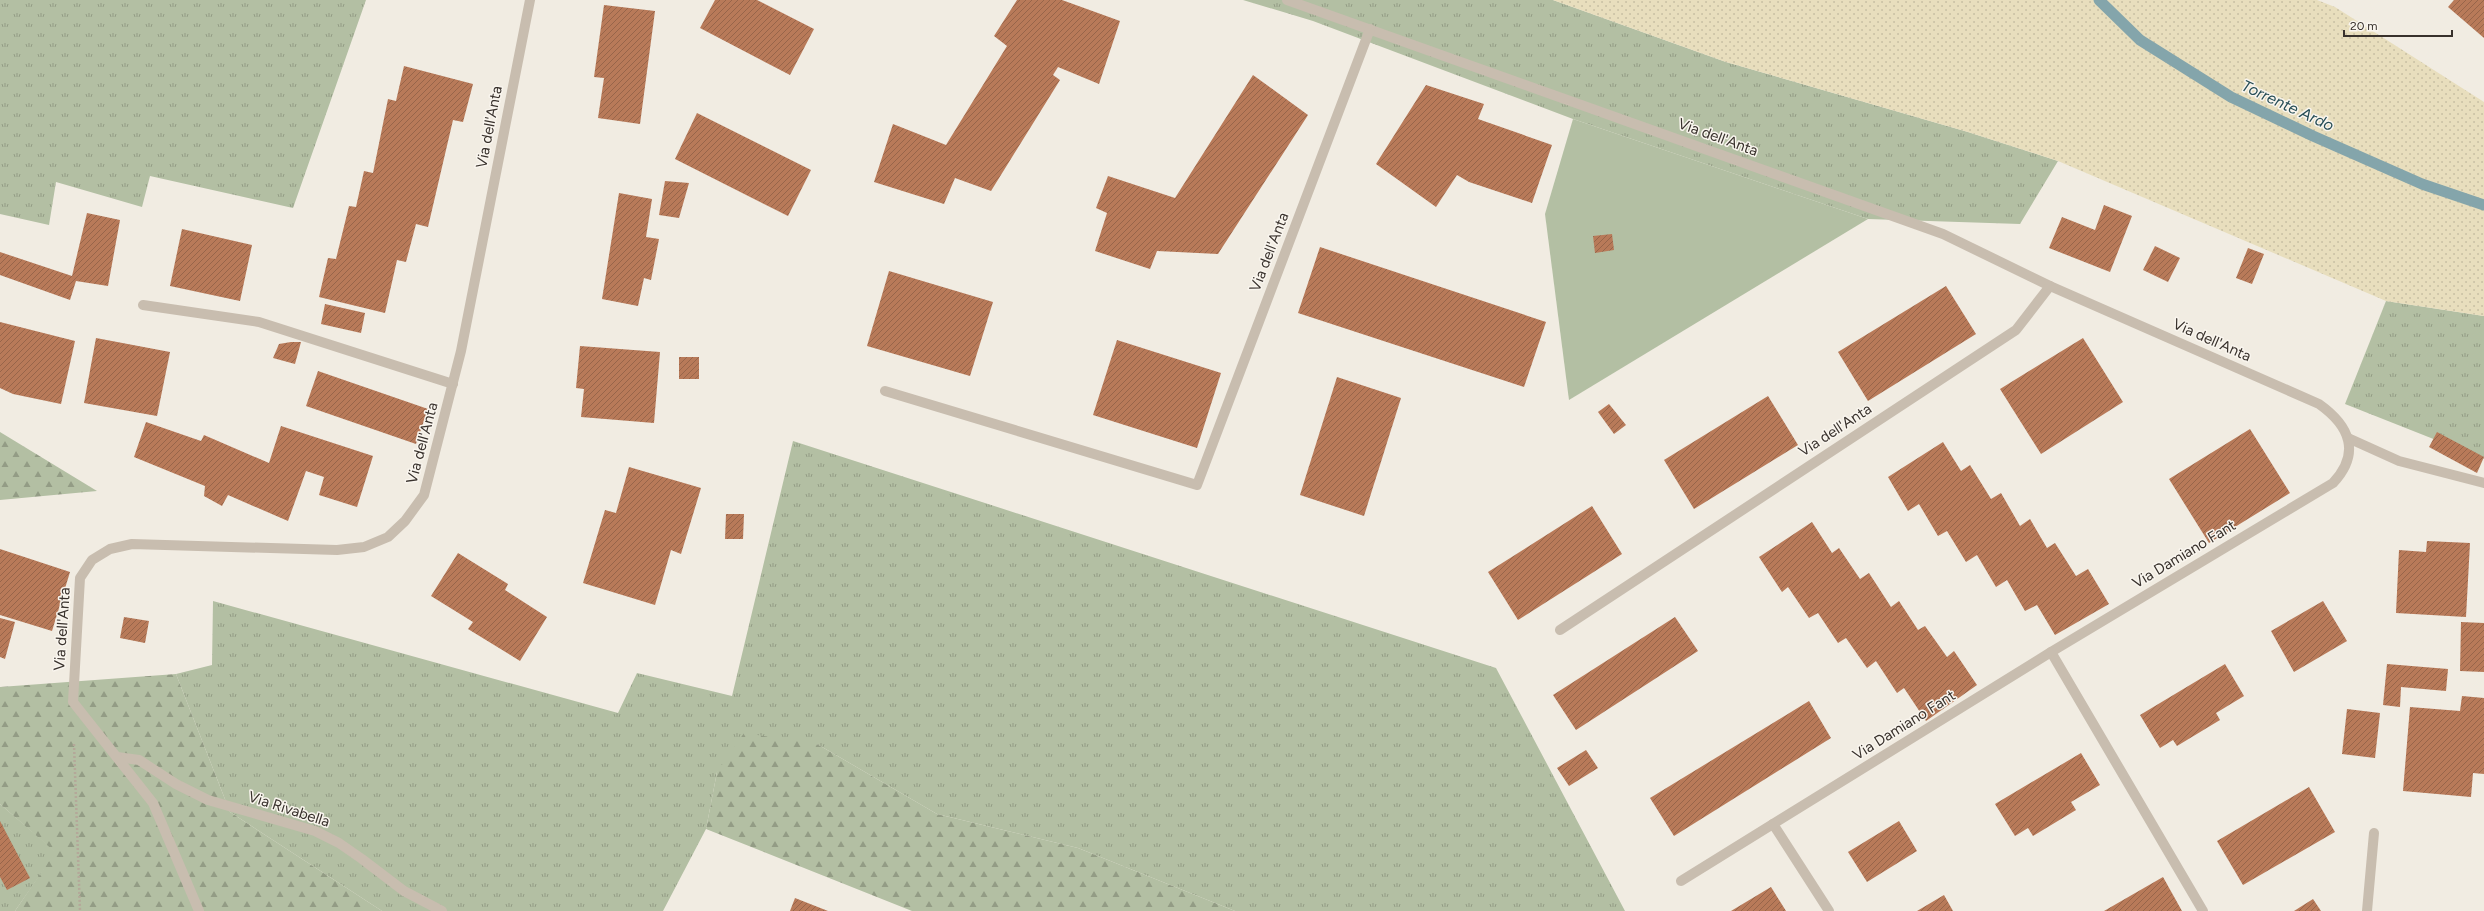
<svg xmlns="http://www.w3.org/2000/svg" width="2484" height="911" font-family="Figtree,sans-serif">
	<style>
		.grass { fill: url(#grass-tufts) }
		.forest { fill: url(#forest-firs) }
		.sand { fill: url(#sand-dots) }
		.green { fill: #b3bfa3 }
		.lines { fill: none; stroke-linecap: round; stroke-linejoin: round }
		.stream { stroke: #84a5ab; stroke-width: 11 }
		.building { fill: url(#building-hatch) }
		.path { stroke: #b4a899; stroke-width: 2.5; stroke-dasharray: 2 2; stroke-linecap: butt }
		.minor { stroke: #c8bdaf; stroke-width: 10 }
		.labels { text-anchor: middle; stroke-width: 3; stroke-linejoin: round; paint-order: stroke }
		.street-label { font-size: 15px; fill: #38312c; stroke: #f9f5ee }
		.water-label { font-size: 16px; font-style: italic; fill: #264d55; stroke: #f9f5ee }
	</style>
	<defs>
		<pattern id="grass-tufts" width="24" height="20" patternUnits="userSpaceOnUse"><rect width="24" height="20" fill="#b3bfa3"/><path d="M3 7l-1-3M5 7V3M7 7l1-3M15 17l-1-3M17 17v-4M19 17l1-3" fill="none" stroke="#939c85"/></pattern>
		<pattern id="forest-firs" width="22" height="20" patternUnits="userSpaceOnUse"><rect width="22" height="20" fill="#b3bfa3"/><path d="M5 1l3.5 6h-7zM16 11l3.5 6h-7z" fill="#939c85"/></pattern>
		<pattern id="sand-dots" width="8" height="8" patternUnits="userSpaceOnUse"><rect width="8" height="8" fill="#e8debd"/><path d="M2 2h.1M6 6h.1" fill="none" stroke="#c8bfa3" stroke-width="1.8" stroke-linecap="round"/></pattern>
		<pattern id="building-hatch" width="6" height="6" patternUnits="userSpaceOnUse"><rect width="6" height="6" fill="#b87a59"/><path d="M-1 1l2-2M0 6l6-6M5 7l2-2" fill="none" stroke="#97654a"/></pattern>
	</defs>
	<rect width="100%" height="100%" fill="#f1ece2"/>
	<g class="grass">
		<path d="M0 0H366L293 208 150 176 142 207 56 182 49 225 0 214Z"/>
		<path d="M1243 0H1553L1726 62 1968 132 2058 161 2020 224 1868 219 1573 119 1313 21Z"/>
		<path d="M2386 301 2484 316V459L2345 404Z"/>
		<path d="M793 441 1496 668 1625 911H1235L1078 848 937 814 817 744 717 772 706 829 663 911H382L230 812 176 674 212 665 213 601 618 713 637 673 732 696Z"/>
		<path d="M0 804 56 852 15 911H0Z"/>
	</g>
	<g class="forest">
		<path d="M0 432 97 491 0 500Z"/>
		<path d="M176 674 230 812 382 911H15L55 852 0 804V687Z"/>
		<path d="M744 733 817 744 937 814 1078 848 1235 911H912L706 829 717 772Z"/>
	</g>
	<path class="sand" d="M1553 0H2317L2335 7 2484 102V316L2386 301 2058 161 1968 132 1726 62Z"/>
	<path class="green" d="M1573 119 1868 219 1569 400 1545 214Z"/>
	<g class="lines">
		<path class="stream" d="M2099 0 2140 40 2231 97 2313 136 2422 184 2484 205"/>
	</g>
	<g class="building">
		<path d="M715 0H757L814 29 790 75 700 28Z"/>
		<path d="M1017 0H1062L1120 21 1099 84 1058 67 1053 75 1060 80 991 191 955 178 944 204 874 182 893 124 946 145 1007 46 994 36Z"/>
		<path d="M2454 0H2484V38L2448 7Z"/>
		<path d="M604 5 655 11 640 124 598 118 604 78 594 77Z"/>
		<path d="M404 66 473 84 463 122 453 120 428 227 416 224 406 262 397 260 385 313 319 297 328 258 336 259 349 206 356 207 364 171 373 173 388 99 396 101Z"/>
		<path d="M1253 75 1308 115 1218 254 1157 251 1150 269 1095 251 1107 213 1096 208 1108 176 1175 198Z"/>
		<path d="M1426 85 1484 104 1478 119 1552 145 1532 203 1469 182 1457 175 1436 207 1376 164Z"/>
		<path d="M697 113 811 170 788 216 675 159Z"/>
		<path d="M665 181 689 183 679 218 659 215Z"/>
		<path d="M619 193 652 199 646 237 659 239 651 280 644 278 638 306 602 299Z"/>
		<path d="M2104 205 2132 216 2110 272 2049 248 2062 217 2095 230Z"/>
		<path d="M87 213 120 220 108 286 76 281 70 300 0 275V252L72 276Z"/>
		<path d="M182 229 252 245 240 301 170 286Z"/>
		<path d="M1612 234 1614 250 1595 253 1593 236Z"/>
		<path d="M2155 246 2180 258 2168 282 2143 270Z"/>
		<path d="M1320 247 1546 322 1524 387 1298 313Z"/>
		<path d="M2248 248 2264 254 2252 284 2236 278Z"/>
		<path d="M889 271 993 302 970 376 867 346Z"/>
		<path d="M1946 286 1976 334 1868 401 1838 352Z"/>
		<path d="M325 304 365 313 361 333 321 324Z"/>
		<path d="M0 322 75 341 61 404 13 394 0 388Z"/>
		<path d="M96 338 170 352 157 416 84 403Z"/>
		<path d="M2083 338 2123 402 2041 454 2000 389Z"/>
		<path d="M1117 340 1221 373 1197 448 1093 415Z"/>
		<path d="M291 342H301L295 364 273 358 279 344Z"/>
		<path d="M580 346 660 352 654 423 581 417 584 389 576 388Z"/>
		<rect x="679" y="357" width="20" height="22"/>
		<path d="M318 371 428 409 416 444 306 406Z"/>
		<path d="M1337 377 1401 398 1364 516 1300 495Z"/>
		<path d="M1768 396 1798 445 1694 509 1664 460Z"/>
		<path d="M1609 404 1626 425 1614 434 1598 412Z"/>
		<path d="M146 422 201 441 204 435 269 463 281 426 373 456 357 507 319 495 324 477 306 471 288 521 228 495 222 506 204 496 205 486 134 457Z"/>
		<path d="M2250 429 2290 493 2209 543 2169 479Z"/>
		<path d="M2437 432 2484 457 2477 473 2429 447Z"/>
		<path d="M1943 442 1961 471 1970 465 1991 499 2001 493 2020 526 2030 519 2047 548 2055 543 2076 576 2088 569 2109 604 2055 635 2037 605 2025 611 2007 580 1996 587 1977 555 1966 562 1947 531 1938 536 1919 504 1908 511 1888 477Z"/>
		<path d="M629 467 701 488 681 554 671 550 655 605 583 583 605 510 616 513Z"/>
		<path d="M1592 506 1622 554 1518 620 1488 572Z"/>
		<path d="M726 514H744L743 539H725Z"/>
		<path d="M1812 522 1832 553 1839 548 1860 579 1869 573 1891 607 1899 601 1918 630 1925 626 1947 657 1954 651 1977 685 1926 721 1904 688 1897 693 1876 661 1867 668 1846 638 1838 643 1818 613 1809 618 1788 587 1782 592 1759 557Z"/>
		<path d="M2427 541 2470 543 2466 617 2396 613 2399 550 2426 552Z"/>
		<path d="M0 549 70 572 52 631 0 615Z"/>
		<path d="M458 553 508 584 505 590 547 617 520 661 468 629 473 622 431 596Z"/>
		<path d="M2323 601 2347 641 2294 672 2271 631Z"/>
		<path d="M124 617 149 621 145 643 120 638Z"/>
		<path d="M1675 617 1698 651 1576 730 1553 695Z"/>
		<path d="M0 618 15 622 5 659 0 657Z"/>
		<path d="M2461 622 2484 623V672L2460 671Z"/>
		<path d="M2225 664 2244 696 2216 713 2220 720 2177 746 2173 740 2160 748 2140 715Z"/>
		<path d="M2387 664 2448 669 2446 691 2401 687 2400 707 2383 705Z"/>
		<path d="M2462 696 2484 698V774L2473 773 2471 797 2403 791 2410 707 2460 711Z"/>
		<path d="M1809 701 1831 738 1674 836 1650 798Z"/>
		<path d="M2347 709 2380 713 2375 758 2342 754Z"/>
		<path d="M1586 750 1598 768 1569 786 1557 768Z"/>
		<path d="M2081 753 2100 785 2071 802 2076 810 2033 836 2028 828 2015 836 1995 804Z"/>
		<path d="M2309 787 2335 832 2243 885 2217 841Z"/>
		<path d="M0 821 30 878 7 890 0 877Z"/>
		<path d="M1899 821 1917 851 1867 882 1848 852Z"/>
		<path d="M2163 877 2182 911H2104Z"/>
		<path d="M1771 887 1786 911H1731Z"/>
		<path d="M1944 895 1953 911H1917Z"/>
		<path d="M795 898 828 911H790Z"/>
		<path d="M2313 899 2321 911H2294Z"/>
	</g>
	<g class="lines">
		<path class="path" d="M74 744 80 911"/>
		<g class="minor">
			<path d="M1287 0 1943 234 2050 286 2319 404C2350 426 2361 453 2333 483L2051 652 2203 911"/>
			<path d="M143 305 259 322 453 384"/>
			<path d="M885 391 1197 485 1370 29"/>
			<path d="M2348 438 2399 461 2484 483"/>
			<path d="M1560 630 2016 330 2050 286"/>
			<path d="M117 757 139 760 176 784 208 800 315 831 339 843 362 859 404 891 442 911"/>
			<path d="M1773 824 1829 911"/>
			<path d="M1681 881 2051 652"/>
			<path d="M199 911 153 803 73 702 80 578 92 560 110 549 132 544 337 550 364 547 388 537 405 521 424 495 461 351 530 0"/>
			<path d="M2367 911 2374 833"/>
		</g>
	</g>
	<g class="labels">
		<g class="street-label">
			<text transform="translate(489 127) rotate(-79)" y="5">Via dell'Anta</text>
			<text transform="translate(1718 137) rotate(20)" y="5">Via dell'Anta</text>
			<text transform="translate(1269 252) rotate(-69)" y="5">Via dell'Anta</text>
			<text transform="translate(2212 340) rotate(24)" y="5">Via dell'Anta</text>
			<text transform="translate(1835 430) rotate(-33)" y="5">Via dell'Anta</text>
			<text transform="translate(422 443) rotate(-75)" y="5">Via dell'Anta</text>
			<text transform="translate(2184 554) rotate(-31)" y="5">Via Damiano Fant</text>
			<text transform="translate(62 629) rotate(-86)" y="5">Via dell'Anta</text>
			<text transform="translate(1904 725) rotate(-32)" y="5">Via Damiano Fant</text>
			<text transform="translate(289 809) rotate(18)" y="5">Via Rivabella</text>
		</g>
		<g class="water-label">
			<text transform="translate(2288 105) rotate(25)" y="6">Torrente Ardo</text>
		</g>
	</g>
	<path d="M2344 30v6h108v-6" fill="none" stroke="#38312c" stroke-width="2"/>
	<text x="2350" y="30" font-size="12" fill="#38312c" stroke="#f9f5ee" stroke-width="3" paint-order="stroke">20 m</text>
</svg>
